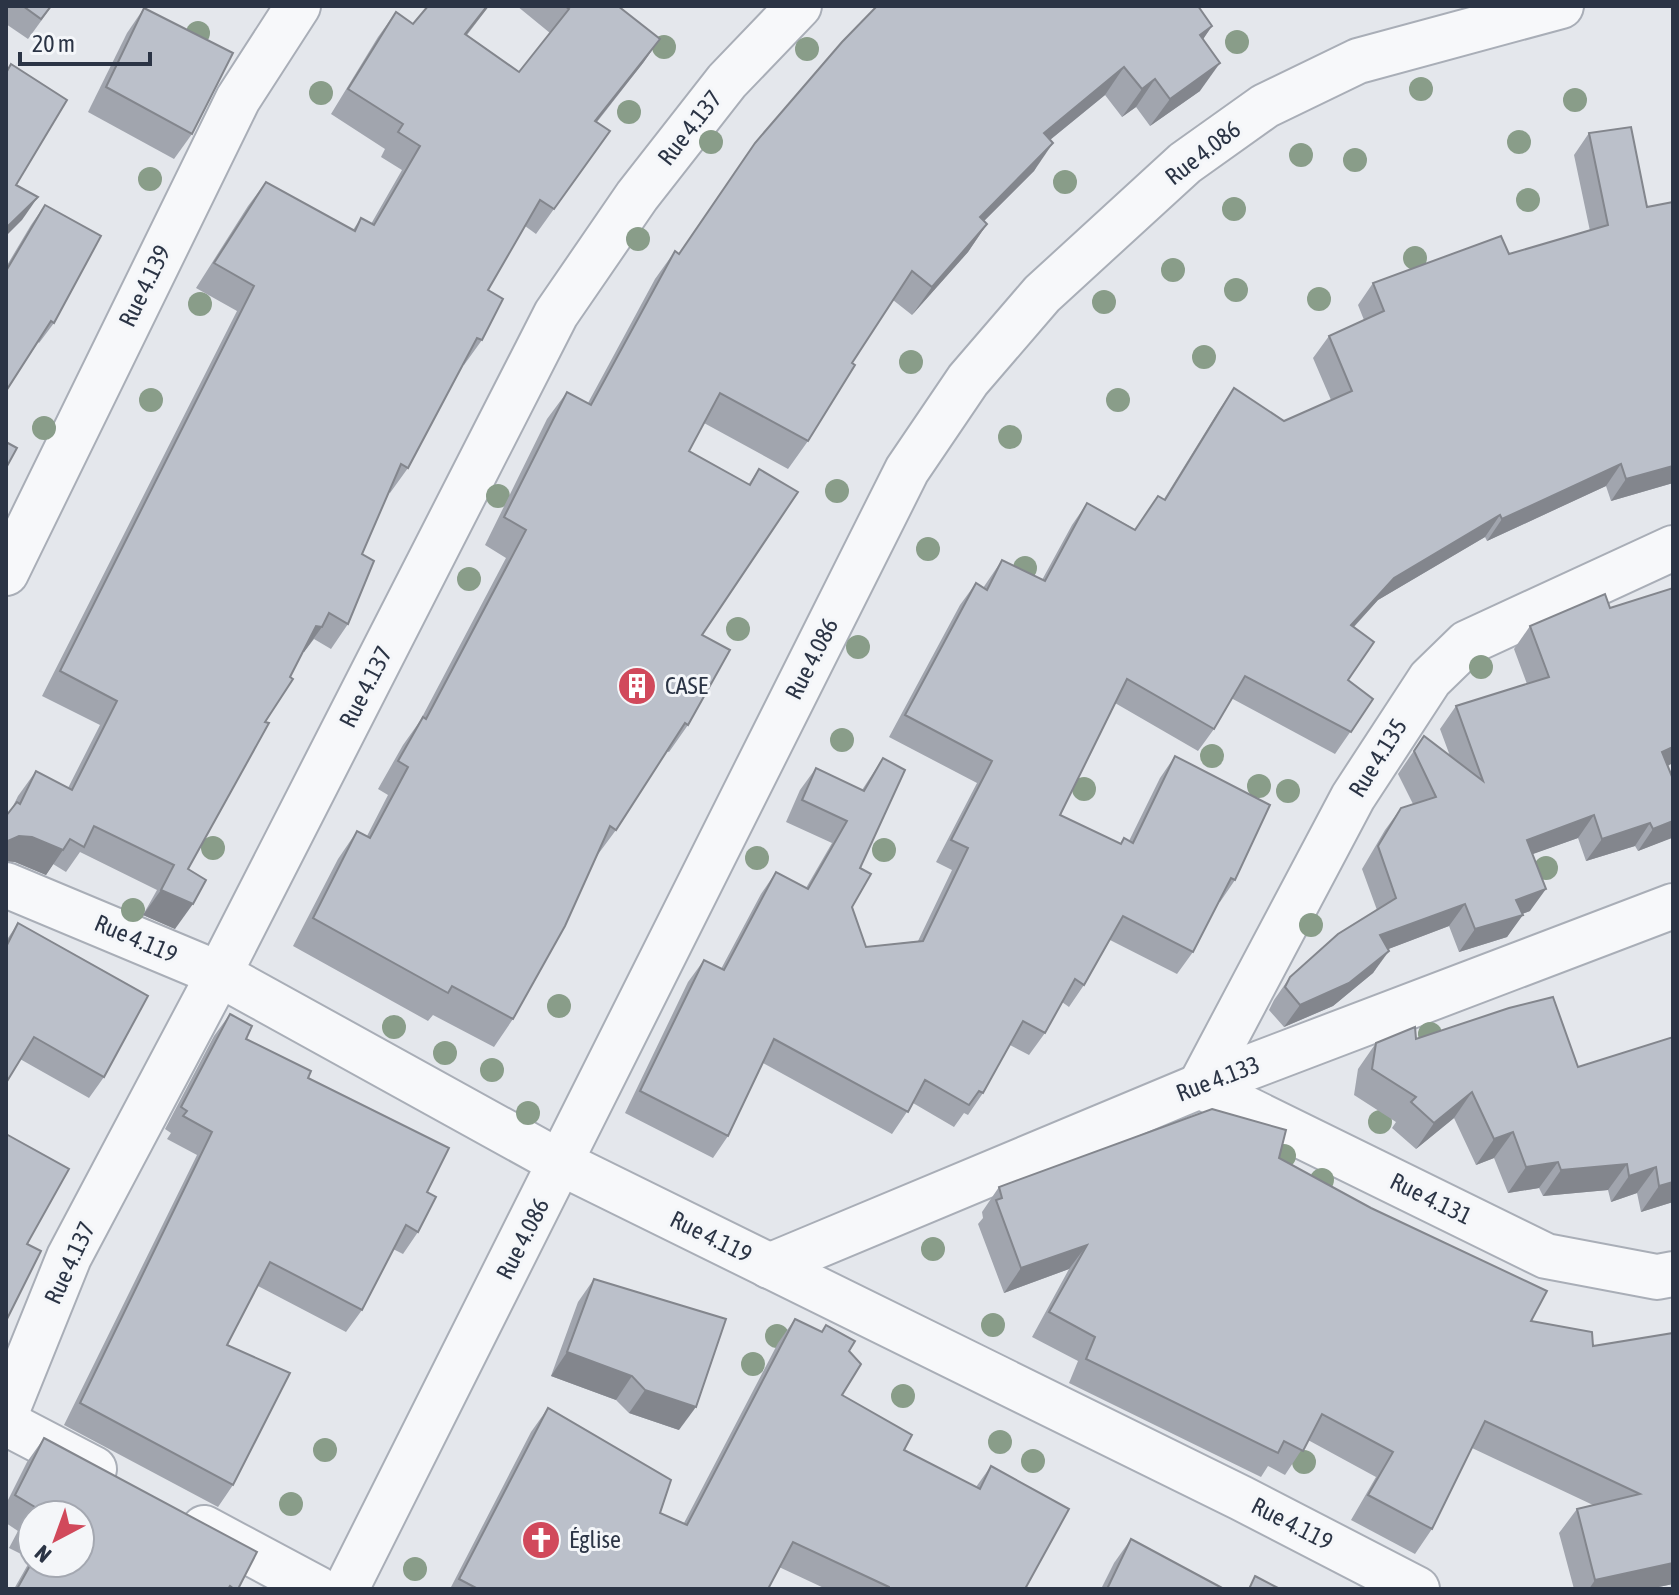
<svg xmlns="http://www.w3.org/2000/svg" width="1679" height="1595" font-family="'Asap Condensed',sans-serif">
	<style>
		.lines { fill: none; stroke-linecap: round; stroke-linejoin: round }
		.minor-casing { stroke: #a9aeb7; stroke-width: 48 }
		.minor { stroke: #f7f8fa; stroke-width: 44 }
		.tree { fill: #899d89 }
		.wall { fill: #a1a5ae; fill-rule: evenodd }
		.shaded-wall { fill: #83868d }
		.building { fill: #bbc0ca; stroke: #83868d; stroke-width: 2 }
		.labels { text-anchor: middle; stroke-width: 6; stroke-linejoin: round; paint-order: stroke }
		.street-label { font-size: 24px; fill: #2b3445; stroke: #f4f6f9 }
		.poi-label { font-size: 24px; fill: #2b3445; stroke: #f4f6f9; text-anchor: start }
	</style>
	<rect width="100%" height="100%" fill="#e4e7ec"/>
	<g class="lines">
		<defs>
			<g id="minor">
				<path d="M1673 548 1467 643 1430 679 1353 797 1200 1086 1546 1256 1657 1277 1673 1274"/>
				<path d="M6 573 238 99 298 6"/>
				<path d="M6 885 219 974 561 1163 1241 1498 1417 1589"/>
				<path d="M769 1266 1200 1086 1673 906"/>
				<path d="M6 1413 69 1257 219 974 556 314 637 196 727 81 799 6"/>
				<path d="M6 1423 94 1469"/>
				<path d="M204 1528 318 1589"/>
				<path d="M346 1589 907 470 968 380 1042 294 1185 163 1265 106 1358 61 1561 6"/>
			</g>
		</defs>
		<use href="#minor" class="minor-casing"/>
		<use href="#minor" class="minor"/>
	</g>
	<g class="tree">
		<circle cx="198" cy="33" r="12"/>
		<circle cx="1237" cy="42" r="12"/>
		<circle cx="664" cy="47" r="12"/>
		<circle cx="807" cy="49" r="12"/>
		<circle cx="1421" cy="89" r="12"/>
		<circle cx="321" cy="93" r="12"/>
		<circle cx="1575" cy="100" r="12"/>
		<circle cx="629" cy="112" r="12"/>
		<circle cx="711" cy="142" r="12"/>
		<circle cx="1519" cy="142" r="12"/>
		<circle cx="1301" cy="155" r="12"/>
		<circle cx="1355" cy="160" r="12"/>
		<circle cx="150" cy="179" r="12"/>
		<circle cx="1065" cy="182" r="12"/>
		<circle cx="1528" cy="200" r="12"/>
		<circle cx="1234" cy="209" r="12"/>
		<circle cx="638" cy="239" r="12"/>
		<circle cx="1415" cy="258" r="12"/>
		<circle cx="1173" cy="270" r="12"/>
		<circle cx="1236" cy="290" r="12"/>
		<circle cx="1319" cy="299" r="12"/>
		<circle cx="1104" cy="302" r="12"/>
		<circle cx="200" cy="304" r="12"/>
		<circle cx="1204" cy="357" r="12"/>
		<circle cx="911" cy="362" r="12"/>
		<circle cx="151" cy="400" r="12"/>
		<circle cx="1118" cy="400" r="12"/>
		<circle cx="44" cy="428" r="12"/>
		<circle cx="1010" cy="437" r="12"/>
		<circle cx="837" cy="491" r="12"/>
		<circle cx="498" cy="496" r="12"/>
		<circle cx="928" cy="549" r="12"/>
		<circle cx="1025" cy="568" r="12"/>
		<circle cx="469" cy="579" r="12"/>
		<circle cx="738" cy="629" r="12"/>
		<circle cx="858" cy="647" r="12"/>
		<circle cx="1481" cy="667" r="12"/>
		<circle cx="842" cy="740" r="12"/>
		<circle cx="1212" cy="756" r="12"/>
		<circle cx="1259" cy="786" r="12"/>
		<circle cx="1084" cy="789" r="12"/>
		<circle cx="1288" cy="791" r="12"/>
		<circle cx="213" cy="848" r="12"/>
		<circle cx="884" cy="850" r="12"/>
		<circle cx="757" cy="858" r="12"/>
		<circle cx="1546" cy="868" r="12"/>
		<circle cx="133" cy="910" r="12"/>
		<circle cx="1311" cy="925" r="12"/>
		<circle cx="559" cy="1006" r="12"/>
		<circle cx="394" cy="1027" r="12"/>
		<circle cx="1430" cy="1034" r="12"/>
		<circle cx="445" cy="1053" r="12"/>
		<circle cx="492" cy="1070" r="12"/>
		<circle cx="528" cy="1113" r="12"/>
		<circle cx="1380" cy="1122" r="12"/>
		<circle cx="1284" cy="1156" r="12"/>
		<circle cx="1322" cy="1180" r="12"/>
		<circle cx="933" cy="1249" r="12"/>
		<circle cx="993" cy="1325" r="12"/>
		<circle cx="777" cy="1336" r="12"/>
		<circle cx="753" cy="1364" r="12"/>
		<circle cx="903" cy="1396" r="12"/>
		<circle cx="1000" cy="1442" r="12"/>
		<circle cx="325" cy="1450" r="12"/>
		<circle cx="1033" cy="1461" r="12"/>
		<circle cx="1304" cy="1462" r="12"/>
		<circle cx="291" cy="1504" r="12"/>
		<circle cx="415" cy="1569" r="12"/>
	</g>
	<g class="wall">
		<path d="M6 6H52L28 39 6 24Z"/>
		<path d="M489 6 467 35 519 72 550 33 517 6H618L660 39 643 63 597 122 610 131 536 234 525 226 488 290 482 340 464 365 463 364 408 468 390 493 389 492 362 554 348 624 331 649 314 639 304 652H303L188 869 175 929 143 915 157 890 80 852 66 872 53 864 46 875 15 862 6 861V816L12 808 18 796 36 771 68 788 100 725 42 696 237 311 196 288 248 206 266 182 353 230 361 218 371 224 402 170 381 157 385 149 331 114 378 37 396 12 413 24Z"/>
		<path d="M144 8 192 134 174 159 88 112 127 33Z"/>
		<path d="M1212 26 1203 39 1200 91 1150 126 1136 107 1122 117 1105 95 1050 140 1034 171 984 221 987 224 968 252 912 315 893 300 852 363 808 441 788 469 704 423 689 451 748 485 759 469 702 635 688 725 669 752 666 751 616 830 596 857 513 1019 494 1047 433 1015 428 1021 293 946 338 859 357 831 367 836 388 795 378 789 403 745 420 721 506 558 485 545 547 419 567 392 588 403 655 279 675 251 679 254Z"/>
		<path d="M1589 133 1647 207 1673 202V483L1611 501 1606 486 1487 541 1485 537 1378 600 1354 627 1348 680 1373 699 1335 754 1231 698 1214 729 1198 751 1115 703 1060 815 1120 844 1124 838 1129 841 1160 778 1175 756 1235 880 1220 902 1219 901 1193 952 1177 974 1110 940 1084 985 1069 1007 1062 1002 1045 1033 1029 1055 1010 1045 983 1093 968 1115 964 1113 954 1127 913 1103 892 1134 763 1063 728 1136 713 1158 625 1113 688 982 704 960 721 969 761 894 776 872 806 888 832 843 786 822 800 790 816 768 862 790 883 758 852 907 866 947 918 941 952 870 936 862 977 783 889 737 960 605 976 583 983 588 1002 560 1042 580 1072 525 1087 503 1135 529 1164 499 1219 410 1234 388 1284 421 1331 400 1313 358 1329 336 1364 320 1358 305 1373 283 1509 254 1590 231 1574 155Z"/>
		<path d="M45 205 54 323 39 343 38 342 6 391V267L31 225Z"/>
		<path d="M1530 626 1671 764 1668 766 1673 779V837L1638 851 1635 846 1586 861 1578 838 1532 854 1530 911 1522 914 1507 937 1459 952 1449 926 1388 949 1373 973 1333 1006 1284 1027 1269 1010 1274 1000 1290 977 1377 910 1362 869 1385 830 1401 808 1413 804 1398 774 1424 736 1450 756 1440 729 1456 706 1527 684 1514 649Z"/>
		<path d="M18 923 104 1077 89 1098 20 1059 6 1083V941Z"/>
		<path d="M230 1014 246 1039 308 1078 427 1192 418 1232 403 1254 393 1249 362 1310 346 1332 258 1286 227 1345 233 1485 218 1507 64 1425 197 1155 167 1139 171 1133 165 1129 214 1036Z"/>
		<path d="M1673 1037V1202L1641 1212 1637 1193 1611 1202 1608 1190 1543 1196 1539 1188 1508 1193 1494 1158 1476 1165 1454 1118 1416 1149 1392 1128 1396 1122 1354 1095 1358 1069 1376 1043 1416 1039 1578 1067Z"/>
		<path d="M1279 1158 1531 1321 1593 1346 1673 1333V1584L1649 1589H1574L1559 1533 1577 1509 1593 1505 1472 1448 1432 1529 1415 1554 1351 1520 1376 1477 1308 1440 1285 1475 1268 1466 1261 1477 1069 1383 1078 1361 1032 1337 1069 1269 1004 1293 978 1224 983 1218 982 1212 999 1187Z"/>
		<path d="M594 1279 679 1430 629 1413 616 1400 551 1376 578 1302Z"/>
		<path d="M795 1319 849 1351 842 1395 904 1450 976 1487 991 1466 1025 1589H826L779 1567 768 1589H450L531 1432 548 1408 660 1513 684 1523 778 1343Z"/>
		<path d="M44 1438 238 1589H14L31 1559 9 1548 18 1531 6 1523V1504L27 1462ZM32 1515 80 1563H32Z"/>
		<path d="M1131 1539 1224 1589H1101L1114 1563Z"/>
	</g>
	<g class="shaded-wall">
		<path d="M487 6H489L448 58 465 34Z"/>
		<path d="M1212 26 1193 54 1200 35Z"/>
		<path d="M660 39 643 63 578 145 595 121Z"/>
		<path d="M1220 63 1200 91 1150 126 1170 99Z"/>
		<path d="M1124 67 1105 95 1024 161 1044 133Z"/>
		<path d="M1155 79 1136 107 1122 117 1142 89Z"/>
		<path d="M1053 143 1034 171 960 245 980 217Z"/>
		<path d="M38 197 22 220 6 236V228Z"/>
		<path d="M987 224 968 252 912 315 932 287Z"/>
		<path d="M1621 464 1606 486 1487 541 1502 519Z"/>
		<path d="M1673 466V483L1611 501 1626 479Z"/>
		<path d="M1500 515 1485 537 1378 600 1336 646 1351 625 1394 578Z"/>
		<path d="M316 626 322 627 304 652 298 651Z"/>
		<path d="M1673 747V762L1671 764 1646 774 1662 752Z"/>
		<path d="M1594 815 1578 838 1511 862 1527 840Z"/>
		<path d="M1673 821 1672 838 1638 851 1653 829Z"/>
		<path d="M1650 823 1635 846 1586 861 1602 839Z"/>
		<path d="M19 836 32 837 63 850 46 875 15 862 6 861V844L8 841Z"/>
		<path d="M1546 889 1530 911 1514 917 1523 915 1507 937 1459 952 1475 929 1516 900Z"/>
		<path d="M161 890 193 904 175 929 143 915Z"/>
		<path d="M1465 904 1449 926 1365 958 1380 935Z"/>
		<path d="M1389 951 1373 973 1333 1006 1284 1027 1300 1005Z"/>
		<path d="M1472 1092 1454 1118 1416 1149 1434 1123Z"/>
		<path d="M1513 1132 1494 1158 1476 1165 1494 1139Z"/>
		<path d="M1558 1162 1539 1188 1508 1193 1526 1167Z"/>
		<path d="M1627 1164 1608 1190 1543 1196 1561 1170Z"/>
		<path d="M1656 1167 1637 1193 1611 1202 1629 1176Z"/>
		<path d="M1673 1182V1202L1641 1212 1659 1186Z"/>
		<path d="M1087 1245 1069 1269 1004 1293 1021 1268Z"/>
		<path d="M567 1352 632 1376 616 1400 551 1376Z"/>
		<path d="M645 1390 696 1407 679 1430 629 1413Z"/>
		<path d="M1673 1563V1584L1649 1589H1589L1595 1580Z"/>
	</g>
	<g class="building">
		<path d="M23 6H51L41 19Z"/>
		<path d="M428 6H487L465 34 519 72 569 9 565 6H618L660 39 595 121 610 131 554 209 540 200 488 290 503 299 482 340 477 338 408 468 401 464 362 554 374 561 348 624 329 613 322 627 316 626 290 677 293 679 265 722 269 723 188 869 206 880 193 904 161 890 174 865 94 826 84 847 70 839 63 850 32 837 19 836 8 841 6 839V816L17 802 20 804 36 771 72 790 117 701 60 671 254 286 214 263 266 182 355 231 361 218 374 225 420 146 398 132 403 124 348 89 396 12 413 24Z"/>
		<path d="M877 6H1198L1212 26 1200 35 1220 63 1170 99 1155 79 1142 89 1124 67 1044 133 1053 143 980 217 987 224 932 287 912 271 852 363 855 365 808 441 720 393 689 451 750 485 759 469 798 492 702 635 730 650 688 725 685 723 616 830 610 826 565 926 513 1019 452 986 448 993 313 918 357 831 370 838 408 767 398 761 423 717 426 719 526 530 504 517 567 392 591 405 675 251 679 254 755 143 842 42Z"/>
		<path d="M144 8 233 53 192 134 106 87Z"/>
		<path d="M11 64 67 100 16 185 38 197 6 228V73Z"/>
		<path d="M1631 127 1647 207 1673 202V466L1626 479 1621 464 1502 519 1500 515 1394 578 1351 625 1374 642 1348 680 1373 699 1351 732 1245 676 1214 729 1127 679 1060 815 1121 844 1124 838 1133 843 1175 756 1270 805 1235 880 1231 878 1193 952 1123 916 1084 985 1075 979 1045 1033 1023 1021 983 1093 979 1091 969 1105 925 1080 908 1112 774 1039 728 1136 640 1091 704 960 724 970 776 872 808 889 847 821 802 800 816 768 864 791 883 758 905 770 860 868 871 874 852 907 866 947 923 941 968 848 951 840 992 761 905 715 976 583 987 590 1002 560 1045 581 1087 503 1135 530 1158 496 1165 500 1234 388 1284 421 1352 391 1329 336 1384 311 1373 283 1501 236 1509 254 1608 225 1589 133Z"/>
		<path d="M45 205 101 236 54 323 51 321 6 391V271Z"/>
		<path d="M6 442 17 448 6 468Z"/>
		<path d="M1673 588V747L1662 752 1673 779V821L1653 829 1650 823 1602 839 1594 815 1527 840 1546 889 1516 900 1523 915 1475 929 1465 904 1380 935 1389 951 1349 983 1300 1005 1285 987 1290 977 1338 934 1396 898 1378 846 1401 808 1436 797 1414 751 1424 736 1483 781 1456 706 1549 677 1530 626 1605 594 1610 608Z"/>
		<path d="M18 923 148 996 104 1077 34 1037 6 1083V943L7 945Z"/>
		<path d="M1553 997 1578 1067 1673 1037V1182L1659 1186 1656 1167 1629 1176 1627 1164 1561 1170 1558 1162 1526 1167 1513 1132 1494 1139 1472 1092 1434 1123 1411 1102 1416 1097 1372 1069 1376 1043 1415 1027 1416 1039 1509 1008Z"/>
		<path d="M230 1014 252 1026 246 1039 311 1071 308 1078 449 1148 427 1192 436 1197 418 1232 406 1225 362 1310 270 1262 227 1345 290 1373 233 1485 80 1403 212 1132 183 1116 187 1111 181 1107Z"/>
		<path d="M1212 1109 1286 1130 1279 1158 1371 1208 1547 1291 1531 1321 1592 1332 1593 1346 1673 1333V1563L1595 1580 1577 1509 1640 1494 1485 1421 1432 1529 1368 1495 1393 1452 1322 1414 1303 1451 1284 1441 1278 1453 1086 1359 1095 1337 1049 1312 1087 1245 1021 1268 996 1200 1002 1198 999 1187Z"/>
		<path d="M6 1134 69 1169 27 1244 41 1251 6 1321Z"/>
		<path d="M594 1279 726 1319 696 1407 645 1390 632 1376 567 1352Z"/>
		<path d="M795 1319 822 1332 826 1325 855 1341 849 1351 861 1364 842 1395 912 1435 904 1450 980 1489 991 1466 1069 1509 1025 1589H889V1587L793 1542 768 1589H478L459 1579 548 1408 671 1480 660 1513 687 1525Z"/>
		<path d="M44 1438 257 1552 238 1589H234L230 1586 228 1589H17L32 1562 80 1563V1515H32V1527L26 1524 35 1507 15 1495Z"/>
		<path d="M1131 1539 1224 1589H1107Z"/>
		<path d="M1255 1576 1280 1589H1249Z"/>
	</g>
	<defs>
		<symbol id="building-disc" viewBox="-11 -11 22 22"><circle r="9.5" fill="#d1495b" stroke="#f4f6f9"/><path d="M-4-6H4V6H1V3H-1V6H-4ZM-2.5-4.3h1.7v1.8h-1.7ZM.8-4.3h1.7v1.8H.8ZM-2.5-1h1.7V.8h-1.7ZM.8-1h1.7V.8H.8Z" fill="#fff"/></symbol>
		<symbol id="church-disc" viewBox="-11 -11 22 22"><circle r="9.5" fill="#d1495b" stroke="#f4f6f9"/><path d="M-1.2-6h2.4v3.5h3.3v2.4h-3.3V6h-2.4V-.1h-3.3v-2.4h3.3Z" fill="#fff"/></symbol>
	</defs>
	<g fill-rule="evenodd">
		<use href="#building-disc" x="615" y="664" width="44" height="44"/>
		<use href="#church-disc" x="519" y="1518" width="44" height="44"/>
	</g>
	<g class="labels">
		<g class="street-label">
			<text transform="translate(690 128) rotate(-52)" y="8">Rue 4.137</text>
			<text transform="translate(1203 153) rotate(-38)" y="8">Rue 4.086</text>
			<text transform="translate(145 286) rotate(-64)" y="8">Rue 4.139</text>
			<text transform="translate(812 659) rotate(-63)" y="8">Rue 4.086</text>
			<text transform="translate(366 687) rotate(-63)" y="8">Rue 4.137</text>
			<text transform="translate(1378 758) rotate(-58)" y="8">Rue 4.135</text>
			<text transform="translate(136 939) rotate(23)" y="8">Rue 4.119</text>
			<text transform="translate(1218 1079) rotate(-21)" y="8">Rue 4.133</text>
			<text transform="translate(1431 1199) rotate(26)" y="8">Rue 4.131</text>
			<text transform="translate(711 1237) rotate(26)" y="8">Rue 4.119</text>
			<text transform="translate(523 1239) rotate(-63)" y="8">Rue 4.086</text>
			<text transform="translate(70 1263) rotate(-65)" y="8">Rue 4.137</text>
			<text transform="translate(1292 1524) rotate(27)" y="8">Rue 4.119</text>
		</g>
		<g class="poi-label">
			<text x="665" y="694">CASE</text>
			<text x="569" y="1548">Église</text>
		</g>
	</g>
	<rect width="1679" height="1595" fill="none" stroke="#2b3445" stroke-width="16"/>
	<g transform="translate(56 1539) rotate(221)"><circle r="38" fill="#f4f6f9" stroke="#a4a8b1" stroke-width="2"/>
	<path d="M0-6L14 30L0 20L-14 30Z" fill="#d1495b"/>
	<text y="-12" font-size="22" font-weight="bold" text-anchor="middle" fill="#2b3445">N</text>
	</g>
	<path d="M20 52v12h130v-12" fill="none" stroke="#2b3445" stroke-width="4"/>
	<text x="32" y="52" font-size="24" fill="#2b3445" stroke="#f4f6f9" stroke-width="6" paint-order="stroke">20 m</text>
</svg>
